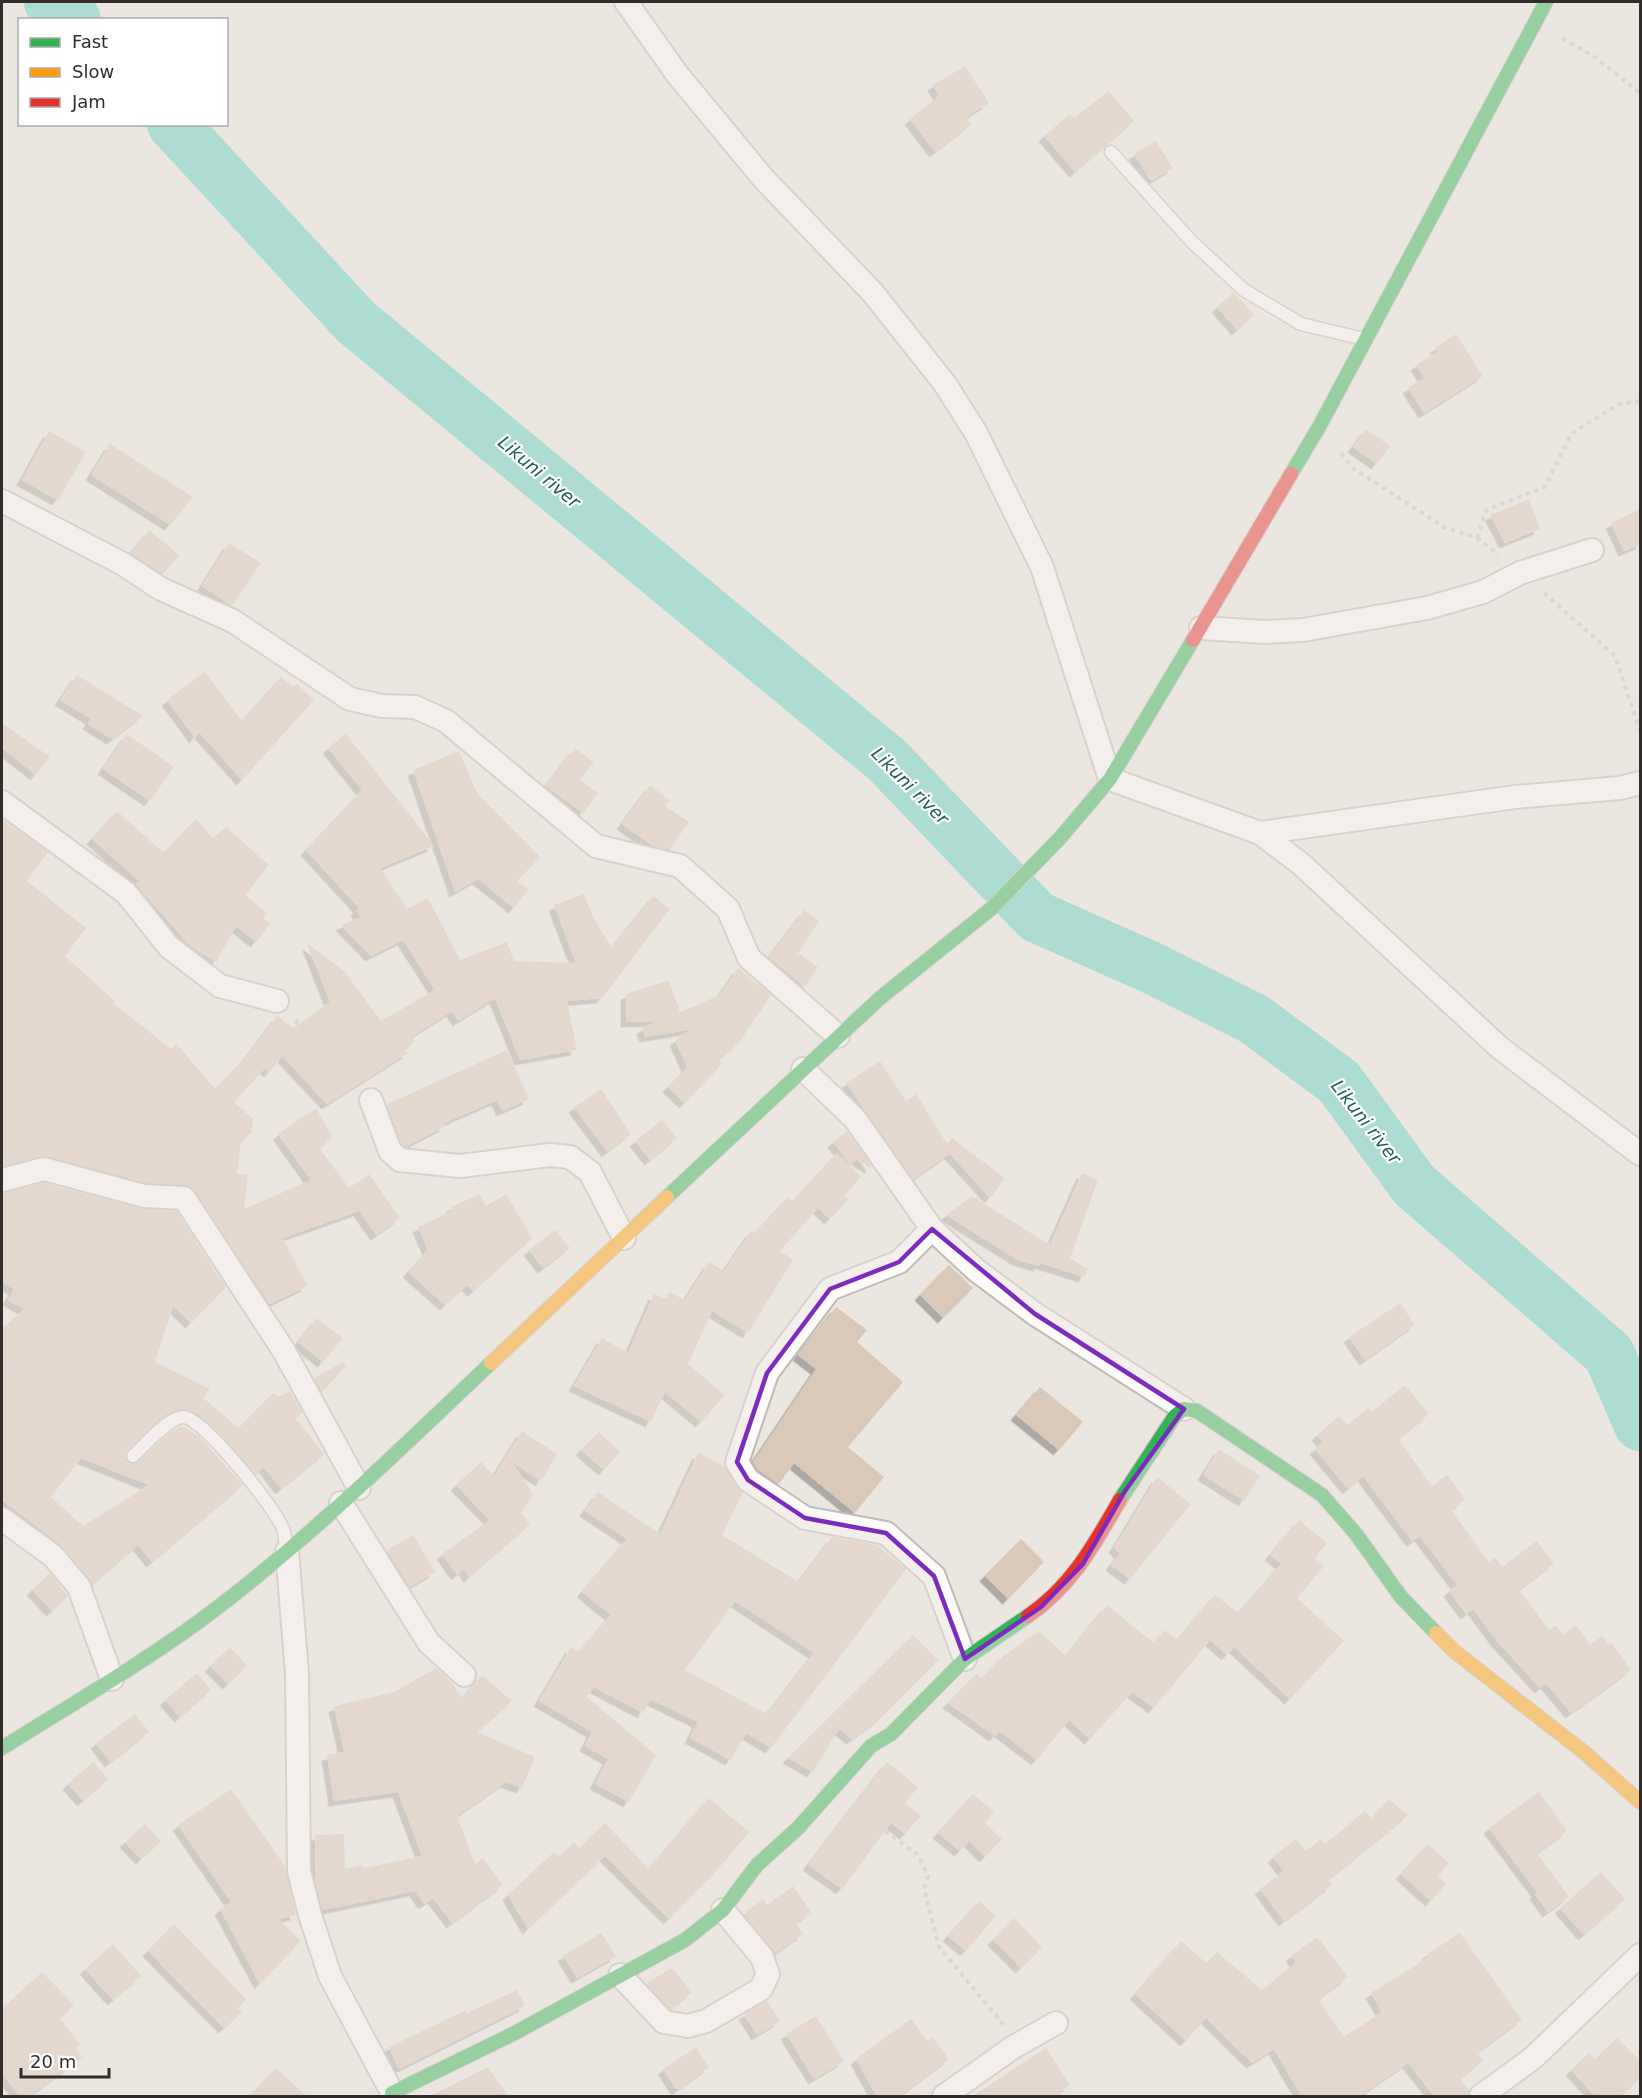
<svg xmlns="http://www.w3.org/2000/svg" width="1642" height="2098" font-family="'DejaVu Sans',sans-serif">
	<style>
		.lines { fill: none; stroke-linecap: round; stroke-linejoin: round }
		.river { stroke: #5fd1c4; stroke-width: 52 }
		.building { fill: #dac8b8; fill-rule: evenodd; filter: url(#shadow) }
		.lane-casing { stroke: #bebab6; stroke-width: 15 }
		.street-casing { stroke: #bebab6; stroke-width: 26 }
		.fast-casing { stroke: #bebab6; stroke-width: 16 }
		.slow-casing { stroke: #bebab6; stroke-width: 16 }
		.jam-casing { stroke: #bebab6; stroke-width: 16 }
		.path { stroke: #c9c6c4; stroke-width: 4; stroke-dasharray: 4.5 4.5; stroke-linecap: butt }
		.lane { stroke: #fcfbfa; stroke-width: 12 }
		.street { stroke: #fcfbfa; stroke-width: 22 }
		.fast { stroke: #30b455; stroke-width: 14 }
		.slow { stroke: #ff9f0a; stroke-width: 14 }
		.jam { stroke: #e5322d; stroke-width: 14 }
		.marked { fill: none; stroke: #7b2cbf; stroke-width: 4.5; stroke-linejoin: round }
		.labels { text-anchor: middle; stroke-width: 4.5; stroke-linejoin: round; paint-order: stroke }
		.water-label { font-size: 18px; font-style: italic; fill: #215e57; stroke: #fff }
	</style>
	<defs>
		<filter id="shadow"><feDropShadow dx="-5.5" dy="5.5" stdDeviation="0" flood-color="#0004"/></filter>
	</defs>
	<rect width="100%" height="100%" fill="#ece6e0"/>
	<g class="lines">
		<g class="river">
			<path d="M50 2 75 20"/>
			<path d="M173 124 356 322 887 760 1037 917 1152 968 1254 1019 1339 1082 1414 1185 1609 1354 1640 1425"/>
		</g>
	</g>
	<g class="building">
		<path d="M965 66 989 103 966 117 971 124 935 152 910 119 939 96 933 85Z"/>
		<path d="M1109 91 1134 121 1075 172 1044 136 1070 114 1074 118Z"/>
		<path d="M1156 141 1173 168 1151 181 1134 154Z"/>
		<path d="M1234 292 1254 315 1237 330 1217 307Z"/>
		<path d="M1456 334 1483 376 1424 413 1408 388 1424 378 1416 365 1438 351 1435 348Z"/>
		<path d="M1366 429 1390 446 1377 464 1353 447Z"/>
		<path d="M49 431 86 452 58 500 22 480Z"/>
		<path d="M110 444 193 497 170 525 91 475Z"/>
		<path d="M1529 499 1540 529 1505 543 1490 515Z"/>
		<path d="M1641 509V544L1624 551 1611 523Z"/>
		<path d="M149 530 179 555 163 574 131 553Z"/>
		<path d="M229 543 261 563 232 606 202 586Z"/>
		<path d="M205 672 242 721 281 677 293 687 297 684 314 700 242 780 199 732 195 738 167 700Z"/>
		<path d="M77 675 143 716 112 739 88 724 91 719 60 700Z"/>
		<path d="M2 723 50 757 36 775 2 748Z"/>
		<path d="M127 734 174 767 150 801 103 769Z"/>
		<path d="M346 734 434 846 380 868 407 909 428 898 460 960 507 942 514 961 576 963 554 905 584 894 593 917 612 948 653 896 670 909 602 998 567 1001 577 1050 520 1060 495 998 458 1021 452 1011 411 1037 415 1041 405 1049 408 1053 327 1104 282 1056 270 1072 265 1068 234 1102 253 1119 252 1132 241 1142 237 1174 248 1175 244 1209 311 1180 278 1134 316 1108 332 1137 320 1149 349 1188 369 1174 400 1218 376 1235 359 1211 283 1238 307 1286 270 1304 190 1186 146 1183 47 1156 2 1166V819L48 852 27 881 86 928 65 956 116 1002 114 1004 171 1049 177 1044 215 1089 248 1055 277 1016 293 1028 330 1002 307 943 345 972 381 1021 435 990 403 940 371 956 341 925 361 917 356 911 359 908 306 850 362 790 328 748Z"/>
		<path d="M575 748 594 762 580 780 598 793 583 813 546 786Z"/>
		<path d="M459 751 477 793 540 857 517 881 528 890 514 908 478 879 455 892 413 770Z"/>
		<path d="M650 785 669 800 665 806 689 822 669 850 653 846 622 824Z"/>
		<path d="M117 811 164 853 196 819 213 838 226 827 269 865 245 895 267 913 263 918 270 924 256 942 236 926 216 962 190 946 136 884 139 881 92 839Z"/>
		<path d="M804 910 819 921 798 953 818 967 805 987 769 957Z"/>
		<path d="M738 968 771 995 740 1041 719 1060 722 1064 685 1103 668 1087 687 1067 675 1040 693 1029 645 1037 642 1028 659 1021 626 1022V994L669 980 680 1012 720 995Z"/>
		<path d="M507 1050 529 1099 502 1111 497 1100 444 1123 445 1126 405 1147 401 1143 387 1104Z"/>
		<path d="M880 1061 906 1101 916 1094 947 1144 952 1138 1005 1178 990 1198 950 1154 913 1179 846 1083Z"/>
		<path d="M601 1089 631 1134 607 1152 574 1107Z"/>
		<path d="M662 1120 677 1138 650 1160 635 1141Z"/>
		<path d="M847 1131 872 1166 870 1168 856 1159 851 1166 833 1142Z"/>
		<path d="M837 1153 861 1177 844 1196 849 1199 830 1219 818 1208 780 1251 793 1260 748 1333 712 1311 688 1364 725 1395 701 1422 665 1392 651 1422 574 1386 602 1338 628 1353 654 1294 666 1299 669 1292 685 1300 709 1262 724 1271 751 1231 754 1234 788 1197 793 1201Z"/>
		<path d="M1082 1173 1098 1180 1070 1258 1088 1269 1084 1277 1040 1263 1039 1266 1018 1260 946 1215 972 1196 1050 1245Z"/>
		<path d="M44 1183 141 1209 176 1211 226 1287 191 1323 173 1306 155 1362 210 1389 203 1398 239 1428 273 1393 279 1397 290 1391 302 1412 296 1419 324 1454 281 1489 264 1467 256 1475 227 1441 198 1414 182 1409 167 1414 127 1450 125 1457 128 1462H138L169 1433 182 1426 200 1437 243 1485 152 1562 138 1545 92 1585 61 1545 2 1500V1329L24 1309 8 1300 14 1289 2 1282V1193ZM81 1458 149 1485 83 1526 51 1497Z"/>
		<path d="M480 1194 486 1206 506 1194 532 1238 473 1291 467 1285 445 1305 408 1272 428 1250 418 1227 453 1211 451 1207Z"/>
		<path d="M555 1230 570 1248 543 1268 529 1250Z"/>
		<path d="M949 1265 973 1288 943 1318 920 1295Z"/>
		<path d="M1400 1303 1415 1325 1365 1360 1349 1337Z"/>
		<path d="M836 1307 867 1330 857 1342 903 1382 848 1447 884 1477 855 1513 794 1463 779 1484 758 1470 753 1462 816 1369 798 1355Z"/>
		<path d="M317 1318 343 1338 323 1362 298 1342Z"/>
		<path d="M343 1362 346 1366 322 1392 314 1378Z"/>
		<path d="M1405 1385 1429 1414 1398 1439 1432 1486 1447 1475 1465 1499 1451 1510 1489 1562 1495 1557 1502 1567 1537 1541 1554 1563 1519 1590 1549 1630 1555 1625 1563 1634 1576 1625 1590 1645 1602 1636 1608 1645 1611 1642 1631 1670 1571 1713 1546 1683 1540 1688 1497 1641 1473 1609 1466 1614 1449 1591 1457 1585 1420 1536 1412 1541 1363 1476 1348 1489 1315 1449 1323 1442 1317 1435 1339 1416 1347 1425 1368 1408 1372 1412Z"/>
		<path d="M1040 1387 1083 1422 1059 1450 1016 1415Z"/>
		<path d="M522 1431 557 1454 541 1481 512 1462 533 1494 521 1513 530 1524 469 1577 464 1569 457 1575 442 1554 490 1520 456 1485 481 1462 494 1476Z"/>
		<path d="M599 1432 620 1452 604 1470 581 1450Z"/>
		<path d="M1219 1449 1260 1476 1244 1501 1203 1475Z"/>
		<path d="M698 1453 724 1466 743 1493 722 1535 799 1582 832 1537 877 1545 906 1569 771 1748 746 1733 731 1760 690 1738 698 1722 650 1699 643 1713 594 1687 587 1697 656 1755 629 1802 595 1784 608 1759 585 1746 592 1732 539 1701 571 1647 579 1652 611 1615 582 1592 627 1539 585 1511 598 1492 660 1534ZM735 1601 814 1653 767 1714 685 1670Z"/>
		<path d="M1157 1477 1191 1504 1130 1579 1111 1565 1120 1553 1114 1548Z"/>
		<path d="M1299 1520 1327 1543 1315 1558 1324 1566 1297 1598 1344 1641 1290 1699 1234 1647 1227 1655 1210 1640 1154 1708 1132 1692 1090 1739 1069 1720 1037 1760 999 1731 995 1736 948 1703 976 1674 982 1678 1003 1656 1039 1631 1066 1656 1107 1605 1154 1643 1165 1630 1177 1640 1215 1595 1238 1613 1281 1564 1270 1555Z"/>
		<path d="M413 1535 435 1572 410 1587 387 1550Z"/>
		<path d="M1021 1539 1044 1562 1008 1599 985 1576Z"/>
		<path d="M50 1573 68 1596 52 1611 32 1590Z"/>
		<path d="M913 1635 938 1660 879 1719 852 1739 839 1729 813 1772 788 1758Z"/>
		<path d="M230 1647 247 1666 228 1684 210 1666Z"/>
		<path d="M436 1668 452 1683 462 1698 482 1675 512 1701 477 1732 535 1757 522 1788 506 1782 457 1816 475 1864 483 1858 503 1885 452 1923 433 1898 424 1904 415 1891 323 1910 316 1885 315 1835 344 1834 345 1869 362 1865 363 1868 422 1856 398 1792 334 1801 327 1755 344 1752 334 1706 395 1692Z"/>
		<path d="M197 1673 211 1690 180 1717 165 1700Z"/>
		<path d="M135 1714 149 1732 110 1762 96 1743Z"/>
		<path d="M93 1762 108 1779 83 1801 68 1784Z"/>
		<path d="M887 1762 918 1787 905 1803 921 1816 905 1834 891 1823 842 1889 808 1865Z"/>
		<path d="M231 1789 285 1866 296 1915 278 1919 301 1941 260 1984 220 1909 231 1902 178 1825Z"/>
		<path d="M1539 1792 1567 1831 1537 1853 1569 1897 1548 1912 1535 1894 1537 1892 1489 1828Z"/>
		<path d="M973 1794 994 1812 985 1823 1002 1839 985 1857 969 1841 960 1851 938 1833Z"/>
		<path d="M709 1798 749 1832 718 1869 669 1919 605 1856 528 1929 508 1895 554 1852 559 1857 574 1842 579 1848 605 1823 649 1869Z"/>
		<path d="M1389 1799 1408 1815 1328 1880 1332 1885 1284 1921 1260 1889 1284 1871 1273 1857 1296 1839 1306 1851 1321 1839 1325 1844 1365 1811 1372 1819Z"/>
		<path d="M145 1824 161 1841 141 1859 125 1842Z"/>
		<path d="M1428 1844 1449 1863 1438 1876 1446 1884 1431 1901 1401 1874Z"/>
		<path d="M1601 1872 1625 1899 1584 1935 1560 1908Z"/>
		<path d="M793 1886 811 1912 796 1923 803 1934 775 1954 744 1914 763 1899 767 1905Z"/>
		<path d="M979 1901 996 1916 966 1951 948 1936Z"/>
		<path d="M1014 1918 1042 1947 1021 1968 993 1940Z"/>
		<path d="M174 1924 246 1999 238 2008 242 2012 224 2028 148 1951Z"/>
		<path d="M601 1933 616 1956 577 1978 563 1956Z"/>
		<path d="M1460 1933 1522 2020 1477 2052 1483 2060 1460 2079 1469 2090 1468 2097H1435L1408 2063 1358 2097H1302L1274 2049 1252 2063 1206 2018 1186 2041 1135 1994 1181 1941 1206 1963 1217 1952 1262 1990 1296 1962 1291 1956 1317 1937 1348 1977 1318 1999 1344 2037 1382 2012 1371 1993 1429 1957 1427 1954Z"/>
		<path d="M113 1944 141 1976 113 2000 85 1969Z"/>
		<path d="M672 1968 692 1992 671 2010 646 1983Z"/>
		<path d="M42 1972 74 2005 60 2018 80 2045 76 2048 82 2057 29 2097H20L2 2073V2009Z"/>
		<path d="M517 1990 525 2006 399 2069 389 2047 466 2010 467 2013Z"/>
		<path d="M767 2001 780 2021 757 2035 744 2014Z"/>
		<path d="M816 2016 844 2061 814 2079 786 2034Z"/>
		<path d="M911 2019 927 2041 932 2037 949 2059 898 2097H877L856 2059Z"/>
		<path d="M1617 2038 1641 2062V2077L1619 2097H1596L1571 2070 1589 2053 1595 2059Z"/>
		<path d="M696 2047 709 2067 677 2090 663 2069Z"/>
		<path d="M1046 2048 1070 2085 1054 2097H971Z"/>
		<path d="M488 2067 509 2097H428Z"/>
		<path d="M276 2068 308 2097H249Z"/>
	</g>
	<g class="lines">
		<defs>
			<g id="lane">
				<path d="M1111 152 1192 242 1244 290 1301 324 1364 339"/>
				<path d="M133 1456C144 1446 169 1417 183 1417 202 1416 276 1509 283 1529 285 1534 285 1541 286 1547"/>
			</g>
			<g id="street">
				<path d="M626 2 677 74 763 178 873 293 945 384 976 433 1042 567 1110 779 1260 833 1301 864 1500 1048 1640 1154"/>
				<path d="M2 501 123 564 161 589 233 621 350 699 382 706 415 707 446 721 596 846 680 866 728 909 749 958 838 1036"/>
				<path d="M1201 628 1265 632 1303 630 1427 608 1483 592 1520 573 1592 550"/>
				<path d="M2 802 126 893 169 947 220 986 277 1001"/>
				<path d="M1260 833 1515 797 1620 788 1640 783"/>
				<path d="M803 1069 855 1119 932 1229 976 1270 1035 1314 1184 1409"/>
				<path d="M371 1100 390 1151 400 1160 460 1166 550 1155 570 1157 590 1172 624 1238"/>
				<path d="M2 1180 44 1169 144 1196 184 1198 284 1351 359 1488"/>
				<path d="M932 1229 899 1262 830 1289 767 1373 737 1462 748 1480 805 1518 886 1533 934 1576 965 1659"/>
				<path d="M341 1503 429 1643 464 1675"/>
				<path d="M2 1519 53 1556 79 1587 112 1679"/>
				<path d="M287 1551 297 1673 299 1871 310 1915 330 1976 394 2096"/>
				<path d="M620 1975 664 2022 688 2026 706 2021 761 1989 768 1974 762 1957 723 1910"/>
				<path d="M944 2096 1012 2048 1056 2023"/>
				<path d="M1481 2096 1533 2058 1640 1955"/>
			</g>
			<g id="fast">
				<path d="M1291 474 1319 427 1546 2"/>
				<path d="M667 1197 880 998 992 908 1060 838 1110 779 1193 640"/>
				<path d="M1120 1500 1175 1416 1184 1409 1197 1411 1322 1495 1356 1534 1401 1597 1436 1633"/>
				<path d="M2 1748C69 1706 138 1666 201 1620 305 1543 398 1451 491 1363"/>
				<path d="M392 2093 513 2034 685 1940 723 1910 757 1865 798 1828 871 1746 891 1734 965 1659 1028 1616"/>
			</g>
			<g id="slow">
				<path d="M491 1363 667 1197"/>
				<path d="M1436 1633 1454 1651 1585 1753 1640 1802"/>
			</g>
			<g id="jam">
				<path d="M1193 640 1291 474"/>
				<path d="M1028 1616C1072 1586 1094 1545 1120 1500"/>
			</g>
		</defs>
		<use href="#lane" class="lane-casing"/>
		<use href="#street" class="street-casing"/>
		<use href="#fast" class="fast-casing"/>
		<use href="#slow" class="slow-casing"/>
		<use href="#jam" class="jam-casing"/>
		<g class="path">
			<path d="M1562 38 1595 57 1640 93"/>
			<path d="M1341 453 1354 469 1444 527 1477 538 1499 555"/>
			<path d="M1477 538 1486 510 1545 487 1571 434 1619 404 1640 401"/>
			<path d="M1544 593 1615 656 1640 731"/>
			<path d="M295 1020 354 1082"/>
			<path d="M2 1362 87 1392 117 1316 123 1298 120 1276 128 1254 136 1239 169 1224"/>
			<path d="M856 1810 917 1854 928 1876 924 1888 939 1947 1004 2025"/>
		</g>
		<use href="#lane" class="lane"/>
		<use href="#street" class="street"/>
		<use href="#fast" class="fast"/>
		<use href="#slow" class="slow"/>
		<use href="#jam" class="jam"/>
	</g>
	<path d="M0 0H1642V2098H0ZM932 1229 1035 1314 1184 1409 1125 1491 1083 1564 1041 1607 965 1659 934 1576 886 1533 805 1518 748 1480 737 1462 767 1373 830 1289 899 1262Z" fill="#ece6e0" fill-opacity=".55" fill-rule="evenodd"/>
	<path class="marked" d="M932 1229 1035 1314 1184 1409 1125 1491 1083 1564 1041 1607 965 1659 934 1576 886 1533 805 1518 748 1480 737 1462 767 1373 830 1289 899 1262Z"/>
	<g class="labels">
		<g class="water-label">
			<text transform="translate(539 472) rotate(40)" y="6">Likuni river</text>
			<text transform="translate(910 786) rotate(45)" y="6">Likuni river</text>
			<text transform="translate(1366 1122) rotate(52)" y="6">Likuni river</text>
		</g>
	</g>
	<rect width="1642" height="2098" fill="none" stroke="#322d2a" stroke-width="6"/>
	<rect x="18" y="18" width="210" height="108" fill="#ffffff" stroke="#adabaa" stroke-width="1.5"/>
	<rect x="30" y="38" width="30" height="9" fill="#30b455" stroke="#adabaa" stroke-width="1.5"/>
	<text x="72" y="48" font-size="18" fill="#322d2a">Fast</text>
	<rect x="30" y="68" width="30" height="9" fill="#ff9f0a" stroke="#adabaa" stroke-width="1.5"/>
	<text x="72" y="78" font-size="18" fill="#322d2a">Slow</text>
	<rect x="30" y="98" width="30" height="9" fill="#e5322d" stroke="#adabaa" stroke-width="1.5"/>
	<text x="72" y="108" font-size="18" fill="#322d2a">Jam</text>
	<path d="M21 2068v9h88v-9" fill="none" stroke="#322d2a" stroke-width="3"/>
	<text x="30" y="2068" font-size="18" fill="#322d2a" stroke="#ffffff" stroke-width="4.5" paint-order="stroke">20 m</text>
</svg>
